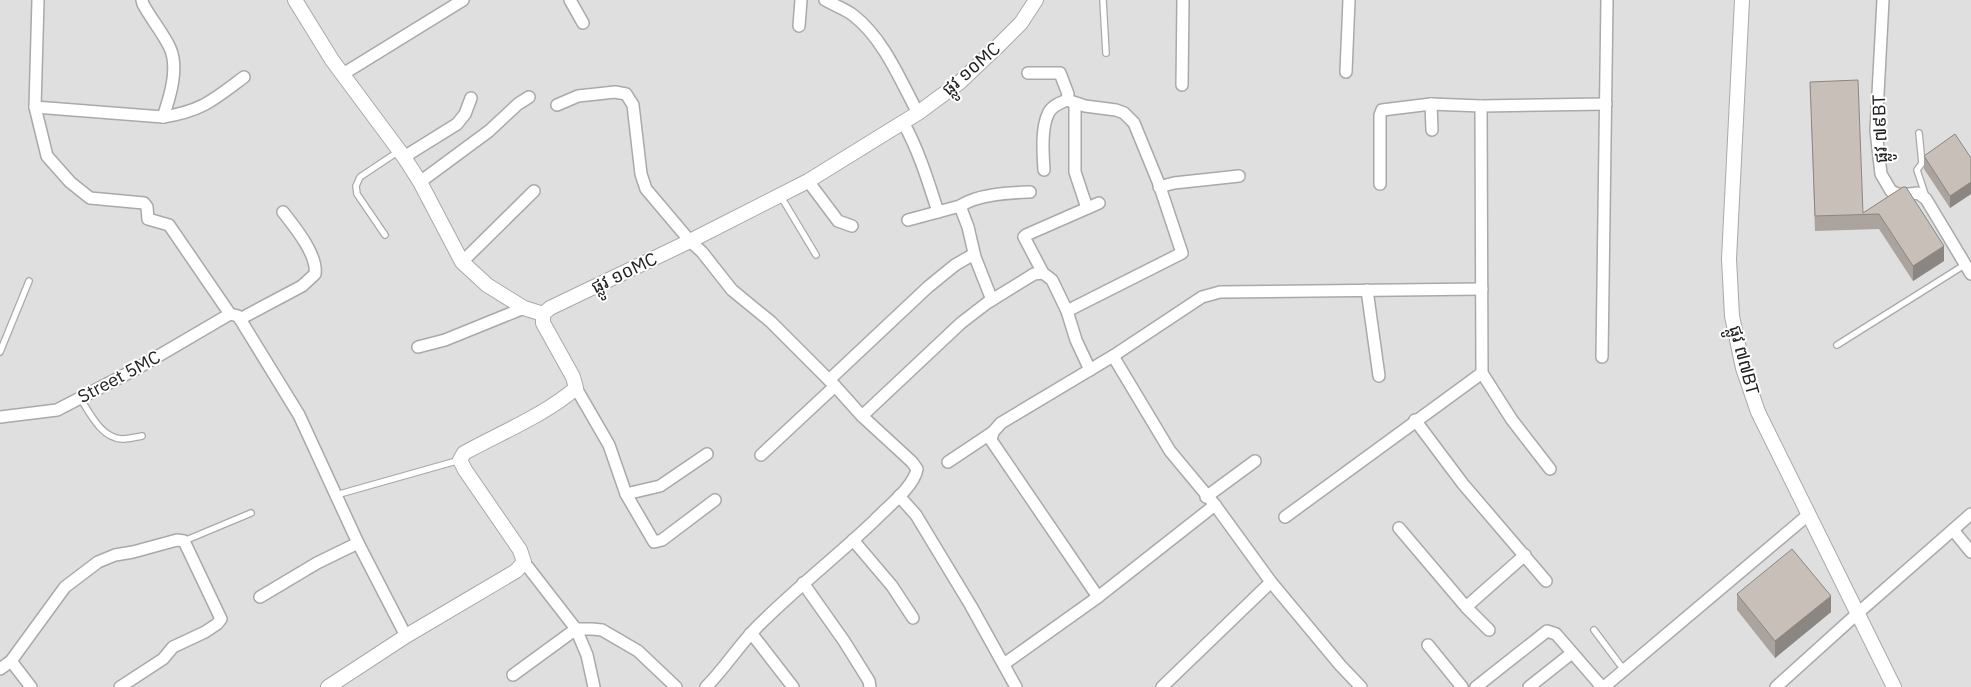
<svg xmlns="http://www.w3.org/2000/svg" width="1971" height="687" font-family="'IBM Plex Sans','Noto Sans Khmer',sans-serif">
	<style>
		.residential { fill: #e0dfdf }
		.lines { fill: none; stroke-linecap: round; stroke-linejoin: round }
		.service-casing { stroke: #a9a9a9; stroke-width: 8 }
		.minor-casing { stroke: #a9a9a9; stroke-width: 14 }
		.tertiary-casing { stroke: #a9a9a9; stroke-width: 16 }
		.service { stroke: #fff; stroke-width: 5.5 }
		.minor { stroke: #fff; stroke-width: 11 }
		.tertiary { stroke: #fff; stroke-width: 14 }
		.wall { fill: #aba49e }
		.shaded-wall { fill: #8b8681 }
		.building { fill: #c7bfb8; stroke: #8b8681 }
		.labels { text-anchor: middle; stroke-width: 4; stroke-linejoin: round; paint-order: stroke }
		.street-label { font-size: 18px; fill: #222; stroke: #fff }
	</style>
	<rect width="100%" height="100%" fill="#f2efe9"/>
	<rect class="residential" x="0" y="0" width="1971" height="687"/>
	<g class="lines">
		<defs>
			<g id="service">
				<path d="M1103 0 1106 53"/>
				<path d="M1919 133 1922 163 1917 170 1926 197"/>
				<path d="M780 195 816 255"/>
				<path d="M385 235 357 194 356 186 360 177 399 151"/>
				<path d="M1837 345 1966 264"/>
				<path d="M0 352 29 281"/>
				<path d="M80 398C90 413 101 438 122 439 128 439 136 437 142 436"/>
				<path d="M336 495 460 460"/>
				<path d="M184 541 251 513"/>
				<path d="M1594 630 1624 670"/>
			</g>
			<g id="minor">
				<path d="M38 0 35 107 47 156 70 182 90 198 144 203 147 207 148 219 169 225 230 314 238 316 240 319 299 415 358 543 406 636"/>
				<path d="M142 0 143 4C151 19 163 33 170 48 179 68 170 97 163 117"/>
				<path d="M570 0 583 23"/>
				<path d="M825 0C834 5 845 9 853 15 884 39 900 80 918 113"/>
				<path d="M1883 0 1876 131 1881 174 1891 191 1901 195 1918 193 1926 199 1971 274"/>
				<path d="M799 26 801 0"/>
				<path d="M1346 72 1349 0"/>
				<path d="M1028 73H1060L1068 94 1067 100"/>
				<path d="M343 74 463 0"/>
				<path d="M1182 85 1183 0"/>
				<path d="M1075 104V172L1087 208"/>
				<path d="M1431 104 1432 130"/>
				<path d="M557 105 578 96 615 92 626 94 633 105 641 174 646 189 690 241 702 252 732 290 771 322 835 386 862 416 912 462 917 469C914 487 887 507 874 521 836 557 795 589 758 626 739 645 725 668 706 687"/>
				<path d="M35 107 163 117C202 111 213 100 244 77"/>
				<path d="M903 122C919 151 928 181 938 212"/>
				<path d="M404 157 457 124 465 114 471 98"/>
				<path d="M1044 170C1043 154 1041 129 1048 114 1051 106 1060 103 1067 100"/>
				<path d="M808 181 838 221 852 226"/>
				<path d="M420 182 489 131 518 104 529 97"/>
				<path d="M1380 184V115L1382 110 1431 104 1481 106 1606 104"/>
				<path d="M1159 187 1174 183 1239 176"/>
				<path d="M960 206 968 227 975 257 992 300"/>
				<path d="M908 220 960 206C979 194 1008 193 1030 192"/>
				<path d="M462 262 534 191"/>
				<path d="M1367 290 1379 376"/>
				<path d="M1067 311 1182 253 1159 184 1134 123 1124 113 1116 110 1085 106 1067 100"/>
				<path d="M240 319 302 286 315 274C318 255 294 226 283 212"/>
				<path d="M418 347 445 340 524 308"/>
				<path d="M1113 356 1170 451 1215 505 1271 582 1340 665 1361 687"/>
				<path d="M1602 357 1607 0"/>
				<path d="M1090 370 1076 340 1067 311 1052 280 1043 273 1024 237 1026 235 1099 203"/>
				<path d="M1482 373 1512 420 1550 469"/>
				<path d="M829 380 928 287 955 265 974 254"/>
				<path d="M576 388 609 445 626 494 654 542 662 540 715 500"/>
				<path d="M862 416 961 323 987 303 1034 274 1043 273"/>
				<path d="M0 417 57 410 136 369 230 314"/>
				<path d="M1415 420 1463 484 1546 581"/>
				<path d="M761 455 835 386"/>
				<path d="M948 462 993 432"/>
				<path d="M626 494 660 486 707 454"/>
				<path d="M899 496 916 515 971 606 1016 687"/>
				<path d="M1206 497 1255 461"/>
				<path d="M1285 517 1482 373 1481 106"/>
				<path d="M1399 528 1466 607 1489 630"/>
				<path d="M1953 530 1971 552"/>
				<path d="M853 540 892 586 913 618"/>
				<path d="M524 562 576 629 587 655 594 687"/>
				<path d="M803 583 844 641 869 681 870 687"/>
				<path d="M260 597 317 563 358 543"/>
				<path d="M1098 597 991 440 993 432 1001 423 1113 356 1202 297 1220 292 1482 289"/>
				<path d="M1466 607 1525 555"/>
				<path d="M750 634 755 638 793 687"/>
				<path d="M1428 645 1462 687"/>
				<path d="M11 661 31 687"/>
				<path d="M1004 664 1098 597 1215 505"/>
				<path d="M0 669 11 661 65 587 98 562 115 555 133 552 177 540 184 541 221 619 217 624 205 632 173 647 163 659 120 687"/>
				<path d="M513 675 576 629H592L602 630 638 651 676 687"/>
				<path d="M1162 687 1271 582"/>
				<path d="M1476 687 1547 631 1556 634 1602 687"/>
				<path d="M1529 687 1572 653"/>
				<path d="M1604 687 1808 515"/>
				<path d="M1776 687 1858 613 1971 514"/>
			</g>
			<g id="tertiary">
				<path d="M295 0 332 60 404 157 420 182 462 262 487 285 524 308 543 314 550 308 690 241 808 181 918 113 960 82 996 48 1021 23 1036 0"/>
				<path d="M1742 0 1729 259 1732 316 1743 368 1758 412 1894 687"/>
				<path d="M328 687 406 636 516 571 524 562 520 550 465 470 460 460 464 453C500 433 545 415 576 388L573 377 543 323V314"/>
			</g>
		</defs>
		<use href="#service" class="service-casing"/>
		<use href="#minor" class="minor-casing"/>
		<use href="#tertiary" class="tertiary-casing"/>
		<use href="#service" class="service"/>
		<use href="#minor" class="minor"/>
		<use href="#tertiary" class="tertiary"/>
	</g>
	<g class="wall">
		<path d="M1810 82 1863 213 1903 187 1944 261 1913 281 1879 229 1815 231Z"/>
		<path d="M1924 156 1971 158V194L1950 208 1924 169Z"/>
		<path d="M1737 594 1831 612 1775 658 1737 610Z"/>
	</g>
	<g class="shaded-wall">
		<path d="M1971 182V194L1950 208V196Z"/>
		<path d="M1944 246V261L1913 281V266Z"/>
		<path d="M1831 596V612L1775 658V641Z"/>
	</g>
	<g class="building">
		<path d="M1858 80 1863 213 1903 187H1906L1944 246 1913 266 1879 214 1815 216 1810 82Z"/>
		<path d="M1955 134 1971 158V182L1950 196 1924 156Z"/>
		<path d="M1792 549 1831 596 1775 641 1737 594Z"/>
	</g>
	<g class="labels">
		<g class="street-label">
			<text transform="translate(971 69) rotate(-41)" y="6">ផ្លូវ ១០MC</text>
			<text transform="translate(1880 129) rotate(-92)" y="6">ផ្លូវ ៧៩BT</text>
			<text transform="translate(624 273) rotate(-26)" y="6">ផ្លូវ ១០MC</text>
			<text transform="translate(1744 360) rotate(75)" y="6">ផ្លូវ ៧៧BT</text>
			<text transform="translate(119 377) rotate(-28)" y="6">Street 5MC</text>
		</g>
	</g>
</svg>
